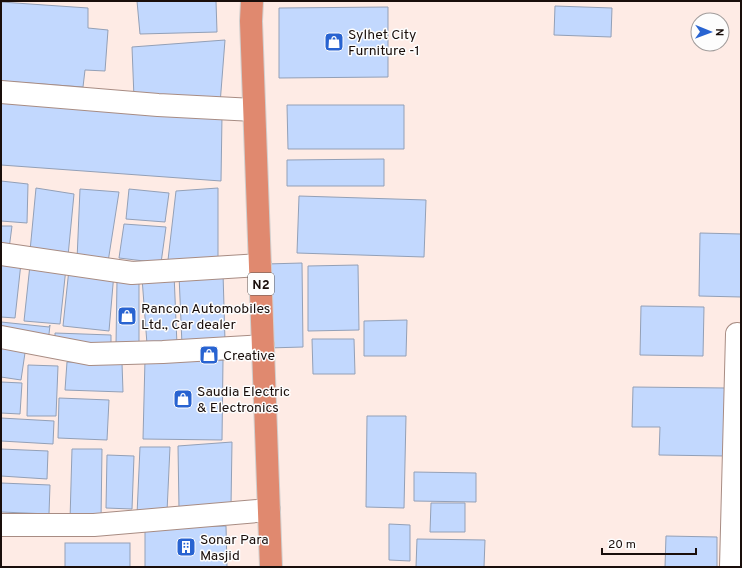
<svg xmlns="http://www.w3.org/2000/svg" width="742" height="568" font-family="Overpass,sans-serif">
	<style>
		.building { fill: #c2d8fe; stroke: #93a0b7 }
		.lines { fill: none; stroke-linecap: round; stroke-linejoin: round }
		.street-casing { stroke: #a88c83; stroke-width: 24 }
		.highway-casing { stroke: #d1cfce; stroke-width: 24 }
		.street { stroke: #fff; stroke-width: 22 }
		.highway { stroke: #e0896f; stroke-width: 22 }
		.labels { text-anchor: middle; stroke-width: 3; stroke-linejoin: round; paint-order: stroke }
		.shield { fill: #fdfdfd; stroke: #5d5654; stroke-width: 1 }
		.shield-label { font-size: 13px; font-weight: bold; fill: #190e0b }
		.poi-label { font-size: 14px; fill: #190e0b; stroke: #fdfdfd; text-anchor: start }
	</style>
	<rect width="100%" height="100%" fill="#feebe5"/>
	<g class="building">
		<path d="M137 1H216L217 32 140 34Z"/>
		<path d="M1 2 88 8V28L108 30 105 71 85 70 83 87 1 81Z"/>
		<path d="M555 6 612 8 611 37 554 35Z"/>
		<path d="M388 7V77L279 78V8Z"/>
		<path d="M225 40 220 104 134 98 132 47Z"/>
		<path d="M1 101 222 116 221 181 1 165Z"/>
		<path d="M287 105H404V149H288Z"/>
		<path d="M384 159V186H287V160Z"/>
		<path d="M1 181 28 184 27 223 1 221Z"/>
		<path d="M36 188 74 194 68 256 30 251Z"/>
		<path d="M218 188V261L168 260 176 191Z"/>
		<path d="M80 189 119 192 108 262 77 260Z"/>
		<path d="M129 189 169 193 165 222 126 219Z"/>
		<path d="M299 196 426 200 424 257 297 253Z"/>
		<path d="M124 224 166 227 161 263 119 258Z"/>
		<path d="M1 226H12L9 249 1 248Z"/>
		<path d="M700 233 741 234V297L699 296Z"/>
		<path d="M1 260 21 263 15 318 1 317Z"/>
		<path d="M302 263 303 347 268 348 266 264Z"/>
		<path d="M30 265 66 268 60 324 24 321Z"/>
		<path d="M358 265 359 330 308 331V266Z"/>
		<path d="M69 269 114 273 109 331 63 326Z"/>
		<path d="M223 273 225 341 182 345 179 275Z"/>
		<path d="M174 274 177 345 147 344 142 278Z"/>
		<path d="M117 280H139V344H116Z"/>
		<path d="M641 306 704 307 703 356 640 355Z"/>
		<path d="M407 320 406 356H364V321Z"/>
		<path d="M1 322 49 327 50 325 48 343 1 333Z"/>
		<path d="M55 333 111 335V351L55 343Z"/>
		<path d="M312 339H354L355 374H313Z"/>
		<path d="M1 342 26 346 21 380 1 377Z"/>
		<path d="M145 359 223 360 222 440 143 439Z"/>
		<path d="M67 362 122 363 123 392 65 390Z"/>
		<path d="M28 365 58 366 56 416H27Z"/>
		<path d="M1 382 22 383 20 414 1 413Z"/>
		<path d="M633 387 726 388 725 456 659 455 660 427H632Z"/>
		<path d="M59 398 109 400 107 440 58 438Z"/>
		<path d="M367 416H406L404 508 366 507Z"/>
		<path d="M1 418 54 421 53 444 1 441Z"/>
		<path d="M232 442 231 506 179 509 178 446Z"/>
		<path d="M140 447H170L167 512 137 515Z"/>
		<path d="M1 449 48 451 47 479 1 476Z"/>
		<path d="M72 449H102L101 521 70 520Z"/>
		<path d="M107 455 134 456 132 509 106 508Z"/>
		<path d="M414 472 476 473V502L414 501Z"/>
		<path d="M1 483 50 485 49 514 1 512Z"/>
		<path d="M431 503H465V532H430Z"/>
		<path d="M389 524 410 525V561L389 560Z"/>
		<path d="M226 526 227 567H145V527Z"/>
		<path d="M666 536 717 537V567H665Z"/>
		<path d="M417 539 485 540 484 567H416Z"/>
		<rect x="65" y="543" width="65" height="24"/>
	</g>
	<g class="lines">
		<defs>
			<g id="street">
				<path d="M1 92 158 105 254 110"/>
				<path d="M1 254 132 273 260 265"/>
				<path d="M1 337 90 354 163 352 263 346"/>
				<path d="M1 525H94L269 510"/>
				<path d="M731 567 737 334"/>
			</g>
			<path id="highway" d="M252 1 251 21 271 567"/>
		</defs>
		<use href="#street" class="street-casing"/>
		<use href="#highway" class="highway-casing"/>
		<use href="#street" class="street"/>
		<use href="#highway" class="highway"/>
	</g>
	<defs>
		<symbol id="shop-square" viewBox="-11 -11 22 22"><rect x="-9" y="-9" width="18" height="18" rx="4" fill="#2863d1" stroke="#fdfdfd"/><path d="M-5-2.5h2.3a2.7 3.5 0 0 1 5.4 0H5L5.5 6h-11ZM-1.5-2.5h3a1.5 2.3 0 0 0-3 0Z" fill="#fff"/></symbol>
		<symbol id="building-square" viewBox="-11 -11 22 22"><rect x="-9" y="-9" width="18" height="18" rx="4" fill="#2863d1" stroke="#fdfdfd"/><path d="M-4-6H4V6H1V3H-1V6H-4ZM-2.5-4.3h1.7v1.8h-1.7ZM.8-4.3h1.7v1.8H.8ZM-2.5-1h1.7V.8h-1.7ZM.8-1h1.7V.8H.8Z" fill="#fff"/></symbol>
	</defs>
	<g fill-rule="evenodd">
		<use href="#shop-square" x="323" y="31" width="22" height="22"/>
		<use href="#shop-square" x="116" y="305" width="22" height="22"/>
		<use href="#shop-square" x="198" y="344" width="22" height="22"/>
		<use href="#shop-square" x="172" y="388" width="22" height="22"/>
		<use href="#building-square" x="175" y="536" width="22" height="22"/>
	</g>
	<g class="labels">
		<rect class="shield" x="248" y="273" width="26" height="22" rx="3"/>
		<g class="shield-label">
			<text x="261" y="289">N2</text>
		</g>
		<g class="poi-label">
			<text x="348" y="39">Sylhet City<tspan x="348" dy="16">Furniture -1</tspan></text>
			<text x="141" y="313">Rancon Automobiles<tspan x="141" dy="16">Ltd., Car dealer</tspan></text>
			<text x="223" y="360">Creative</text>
			<text x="197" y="396">Saudia Electric<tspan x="197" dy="16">&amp; Electronics</tspan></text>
			<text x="200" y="544">Sonar Para<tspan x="200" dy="16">Masjid</tspan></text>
		</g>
	</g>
	<rect width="742" height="568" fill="none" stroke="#190e0b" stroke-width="4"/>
	<g transform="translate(710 32) rotate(91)"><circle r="19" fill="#fdfdfd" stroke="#a29d9c"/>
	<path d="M0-3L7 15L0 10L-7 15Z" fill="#2863d1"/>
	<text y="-6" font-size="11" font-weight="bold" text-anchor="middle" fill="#190e0b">N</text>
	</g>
	<path d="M602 548v6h94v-6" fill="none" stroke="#190e0b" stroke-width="2"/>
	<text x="608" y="548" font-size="12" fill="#190e0b" stroke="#fdfdfd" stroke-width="3" paint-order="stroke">20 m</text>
</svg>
